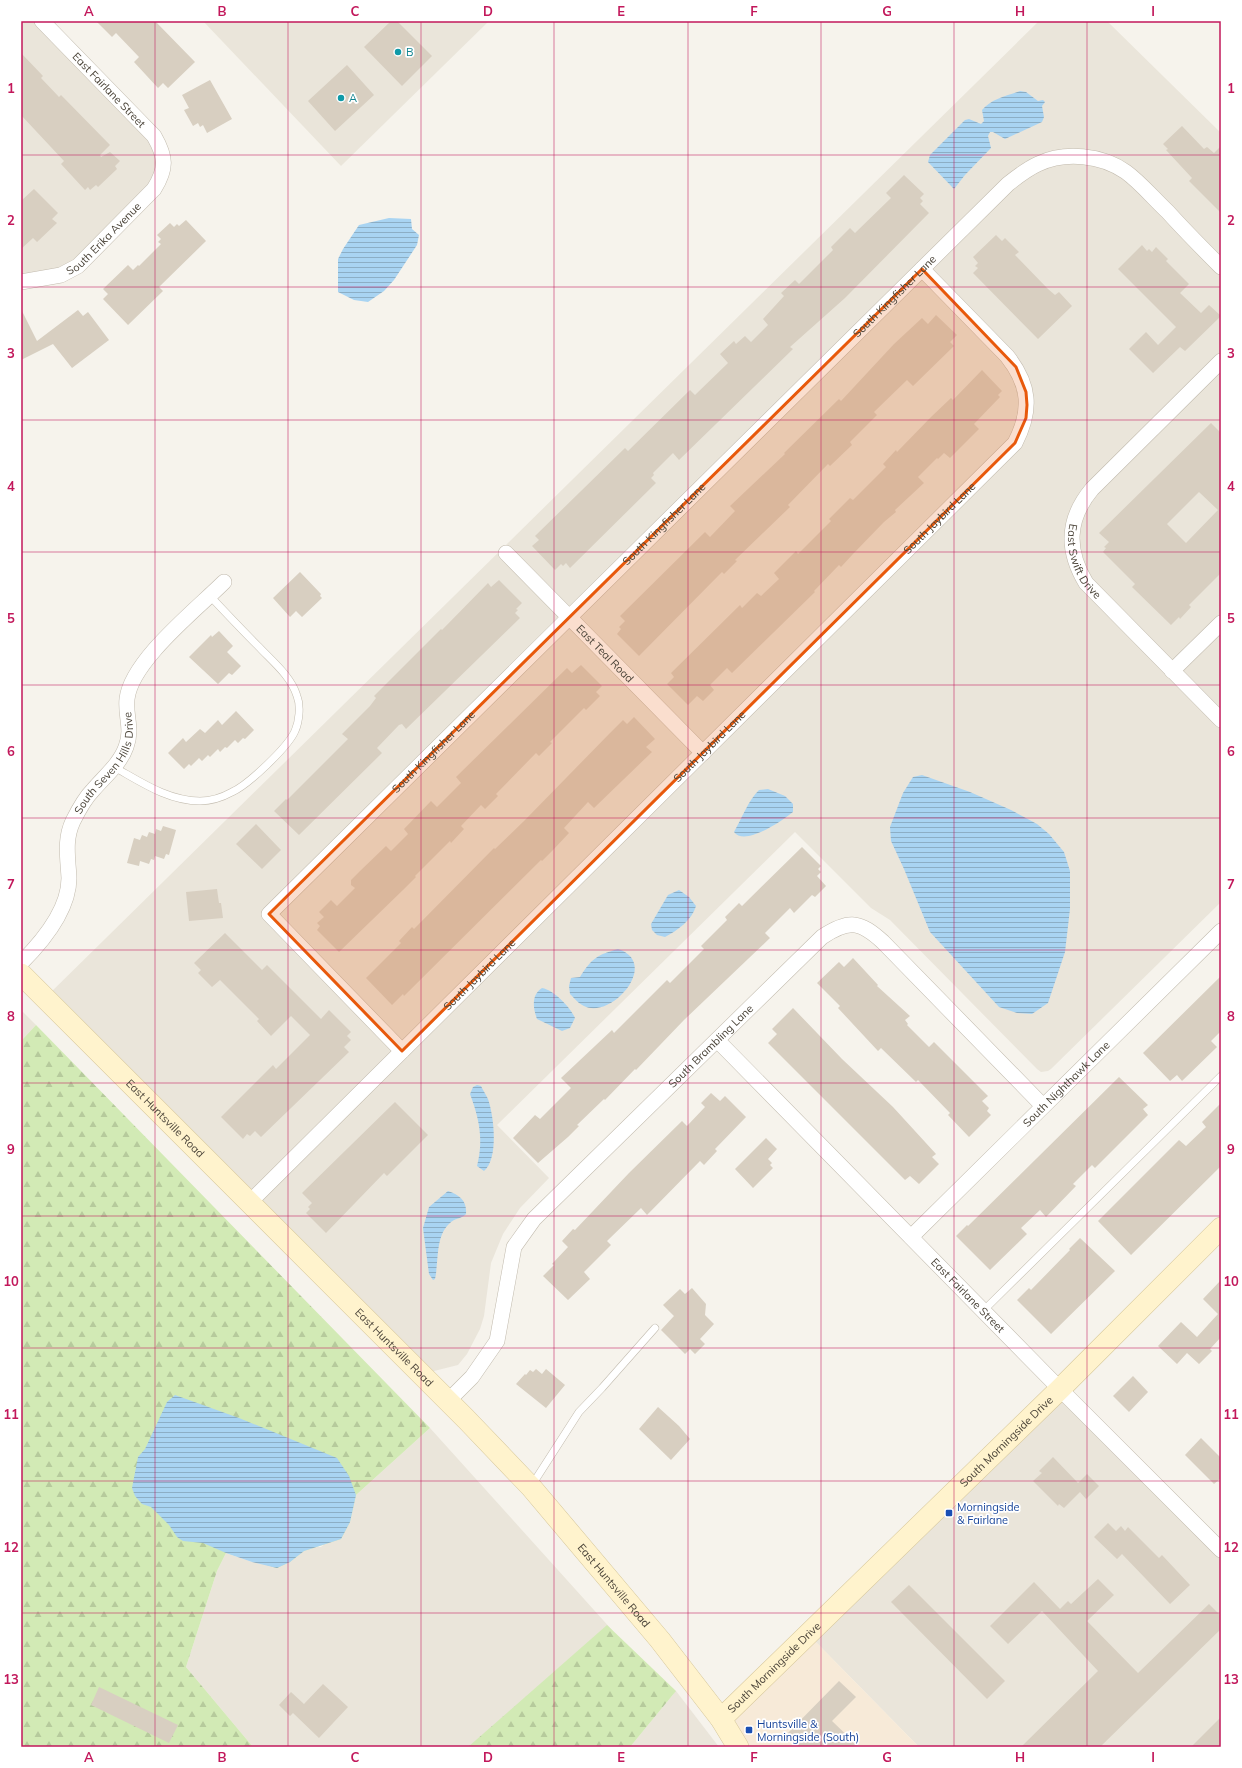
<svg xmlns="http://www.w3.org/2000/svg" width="1242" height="1768" font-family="Mulish,sans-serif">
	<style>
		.residential { fill: #eae5da }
		.commercial { fill: #f7ead8 }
		.forest { fill: url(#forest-firs) }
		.water { fill: url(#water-rules) }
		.building { fill: #d8cfc1; fill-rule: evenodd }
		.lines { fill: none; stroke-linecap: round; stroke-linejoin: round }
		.lane-casing { stroke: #c2bbae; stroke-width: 8 }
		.street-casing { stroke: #c2bbae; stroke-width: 16 }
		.secondary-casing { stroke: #d6c79b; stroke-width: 22 }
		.lane { stroke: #fff; stroke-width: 7 }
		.street { stroke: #fff; stroke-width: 15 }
		.secondary { stroke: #fff3cd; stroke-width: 21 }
		.marked { fill: #e8590c; fill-opacity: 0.2; stroke: #e8590c; stroke-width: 3; stroke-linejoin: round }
		.grid { fill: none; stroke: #c2185b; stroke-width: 1; stroke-opacity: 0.55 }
		.culture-dot { fill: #0f9aa8; stroke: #fff; stroke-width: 1.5 }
		.transit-dot { fill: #1a4fb4; stroke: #fff; stroke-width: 1.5 }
		.labels { text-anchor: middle; stroke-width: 3.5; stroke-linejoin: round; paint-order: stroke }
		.culture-label { font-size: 11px; fill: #0d838f; stroke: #fff; text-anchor: start }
		.street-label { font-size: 11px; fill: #4b4439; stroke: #fff }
		.transit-label { font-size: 11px; fill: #164399; stroke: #fff; text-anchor: start }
		.neatline { fill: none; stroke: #c2185b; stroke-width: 1.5 }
		.grid-label { font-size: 13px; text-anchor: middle; font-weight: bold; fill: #c2185b }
	</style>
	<defs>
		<pattern id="forest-firs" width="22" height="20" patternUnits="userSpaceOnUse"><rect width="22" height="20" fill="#d2eab5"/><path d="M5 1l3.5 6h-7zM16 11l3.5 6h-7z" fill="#b6ca9c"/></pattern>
		<pattern id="water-rules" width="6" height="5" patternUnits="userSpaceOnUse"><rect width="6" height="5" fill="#a9d4f2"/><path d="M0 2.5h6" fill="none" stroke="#8caec5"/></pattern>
	</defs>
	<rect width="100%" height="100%" fill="#f6f3ec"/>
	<g class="residential">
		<path d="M21 21H42L154 136 161 177 78 266 21 282Z"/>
		<path d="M203 21H489L341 166Z"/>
		<path d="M1039 21H1107L1221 133V902L1051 1069 1048 1071 1041 1072 1037 1069 890 920 871 908 795 832 497 1125 549 1178 520 1208 503 1234 491 1263 484 1316 480 1329 467 1354 458 1365 422 1374 45 998Z"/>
		<path d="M21 1010 36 1025 21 1041Z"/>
		<path d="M1060 1389 1221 1550V1747H919L808 1634Z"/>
		<path d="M430 1428 612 1630 473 1747H253L186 1667 217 1571 226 1553 252 1562H290L304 1551 313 1547H321L350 1522 356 1495Z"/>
		<path d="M676 1691 719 1747H630Z"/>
	</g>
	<path class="commercial" d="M808 1634 919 1747H738L721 1719Z"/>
	<g class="forest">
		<path d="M36 1025 430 1428 356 1495 350 1522 341 1539 304 1551 290 1562 277 1568 226 1553 217 1571 186 1667 253 1747H21V1041Z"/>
		<path d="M607 1625 676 1691 630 1747H468Z"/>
	</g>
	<g class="water">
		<path d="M1020 91 1026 92 1038 101 1043 100 1045 102 1042 106 1044 117 1042 122 1005 139 993 132H990L988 136 991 148 965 175 954 189 928 162 930 155 965 120 969 119 981 124 984 121 982 110C991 99 1006 96 1020 91Z"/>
		<path d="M389 218 411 219 412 229 419 235 417 245 394 280 384 291 368 302 354 300 338 292V259L343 249 359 225Z"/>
		<path d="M922 775 970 792 1011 810 1037 824 1049 834 1064 852 1070 871V909L1065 952 1048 1003 1032 1014 1017 1013 999 1007 930 932 904 869 891 841 890 827 903 793 913 777Z"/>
		<path d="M768 789 785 796 793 804V812C783 820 745 847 734 832 741 820 749 799 759 790Z"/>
		<path d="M679 890 689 897 696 906C692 920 678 930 665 937L657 935 652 930 651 924 668 895Z"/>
		<path d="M618 949C661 963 611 1020 584 1006 579 1004 574 998 570 994L569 986 571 978 580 977C592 958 597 955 618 949Z"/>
		<path d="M542 988C554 990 570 1007 575 1018L570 1028 562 1031 537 1019C533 1008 531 995 542 988Z"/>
		<path d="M477 1085 481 1086C483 1090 486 1095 488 1099 494 1116 499 1159 484 1171L477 1166C484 1140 479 1118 470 1094L473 1087Z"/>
		<path d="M448 1191C460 1195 467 1201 466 1214 462 1219 454 1218 450 1223 435 1236 439 1262 435 1279L433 1280 429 1274 423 1228 429 1207Z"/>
		<path d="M175 1395 239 1418 337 1458 349 1476 356 1495 350 1522 341 1539 304 1551 290 1562 277 1568 252 1562 226 1553 203 1543 183 1541 177 1537 169 1525 151 1507 142 1504 135 1496 132 1488 138 1457 145 1449 167 1402Z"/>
	</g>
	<g class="building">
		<path d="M96 21H155L195 62 168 88 163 83 158 88 134 62 139 57 116 33 112 37Z"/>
		<path d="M391 21H397L432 56 402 86 364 47Z"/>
		<path d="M21 53 43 76 41 78 59 97 61 95 110 145 100 155 101 157 110 152 120 161 115 166 117 169 98 187 96 185 90 190 88 187 85 190 61 164 64 161 21 115Z"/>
		<path d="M347 65 374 95 335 131 308 101Z"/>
		<path d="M210 80 232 119 207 133 203 125 200 127 198 123 193 126 184 110 189 108 182 95Z"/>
		<path d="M1182 126 1204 149 1207 147 1214 153 1221 146V213L1189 181 1192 178 1166 150 1168 149 1163 144Z"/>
		<path d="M904 175 924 194 920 198 923 201 920 204 929 213 845 298 790 347 793 349 679 460 673 453 653 473 654 475 651 478 656 483 570 568 566 563 563 566 561 564 555 570 532 546 539 540 535 536 625 448 628 451 690 390 695 395 728 363 720 354 734 341 736 344 745 336 751 342 768 325 763 319 784 296 781 293 795 280 799 284 833 250 831 247 850 228 855 233 891 198 886 193Z"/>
		<path d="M34 189 58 213 52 219 57 223 37 242 33 238 21 249V201Z"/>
		<path d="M186 220 206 241 159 287 163 291 128 325 103 299 108 294 103 289 128 265 133 270 138 265 139 266 161 244 158 242 161 239 157 235 170 223 174 227 177 224 179 226Z"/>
		<path d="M996 235 1002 241 1005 238 1019 252 1015 255 1048 289 1055 295 1059 292 1072 306 1038 339 973 273 978 268 975 266 978 263 973 257Z"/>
		<path d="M1142 245 1147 251 1149 249 1152 252 1156 247 1168 259 1166 261 1189 284 1180 293 1201 313 1209 305 1221 316 1185 351 1180 347 1153 373 1129 349 1146 332 1158 345 1176 327 1118 269Z"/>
		<path d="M21 309 37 341 78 310 83 316 88 312 109 340 72 368 53 344 21 360Z"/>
		<path d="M936 315 957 335 950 342 954 346 913 386 907 380 874 412 877 415 850 442 852 445 830 466 828 464 788 505 790 507 735 560 737 561 724 574 722 572 639 656 617 634 621 629 619 627 625 621 620 616 705 532 710 537 735 511 730 506 785 454 784 453 839 399 841 401 894 344 922 318 928 324Z"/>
		<path d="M982 370 1002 391 998 395 1000 397 974 424 979 429 950 458 944 453 938 459 937 458 918 477 924 483 895 510 896 512 884 522 853 554 841 567 839 565 814 591 815 592 732 673 727 668 710 685 714 690 703 701 697 696 688 705 667 684 674 677 671 673 740 605 742 608 757 593 761 596 779 579 774 573 796 551 798 554 831 521 829 519 850 498 853 500 886 467 883 464 896 450 897 452 931 417 951 398 953 400Z"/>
		<path d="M1211 423 1221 433V573L1189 605 1191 607 1180 619 1179 617 1171 625 1132 587 1135 584 1103 552 1106 548 1104 547 1109 542 1099 533ZM1199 492 1218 510 1186 543 1167 524Z"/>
		<path d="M300 572 321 594 320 596 322 598 302 617 296 611 290 617 273 598Z"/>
		<path d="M499 580 522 603 516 609 518 610 515 613 520 618 406 729 402 724 399 725 377 748 382 753 299 835 274 811 286 799 287 800 348 739 342 734 370 706 376 698 374 696 441 629 442 630 488 583 491 587Z"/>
		<path d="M219 631 233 646 227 652 241 666 232 675 229 673 218 684 189 657 211 635 212 637Z"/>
		<path d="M581 665 602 686 596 692 600 696 586 710 584 708 550 742 552 743 539 756 536 753 496 794 498 796 485 809 481 805 461 826 464 829 451 843 450 841 415 876 416 877 403 890 339 952 317 930 320 926 317 923 324 917 319 912 331 900 337 906 355 888 351 885V880L360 871 386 846 391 851 408 834 404 829 431 801 437 807 461 783 456 777 567 668 572 673Z"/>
		<path d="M236 711 254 730 245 739 243 738 238 743 235 740 227 748 225 747 220 752 218 749 210 757 208 755 202 761 199 758 191 766 189 764 184 769 168 753 183 738 186 742 200 729 205 733 218 720 222 725Z"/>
		<path d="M634 717 655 739 646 747 652 752 594 808 588 802 564 828 569 833 553 850 542 861 541 860 404 996 403 994 392 1005 366 978 401 943 399 941 412 927 414 929 494 848 495 849 524 821 610 733 623 720 627 724Z"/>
		<path d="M256 824 281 850 262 869 236 844Z"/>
		<path d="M163 826 176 830 169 855 166 854 164 859 155 856 154 860 151 859 149 864 140 861 139 866 127 863 134 838 140 840 142 835 147 837 149 832 155 834 156 829 161 831Z"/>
		<path d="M802 847 821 866 818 869 821 872 817 876 826 886 815 897 812 895 794 913 790 908 765 933 770 938 684 1020 636 1070 635 1069 605 1100 604 1099 577 1125 579 1126 568 1137 538 1163 513 1138 535 1115 540 1119 571 1088 561 1078 612 1030 614 1033 667 980 670 983 704 949 701 946 727 920 725 917 739 903 742 906Z"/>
		<path d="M217 889 219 903H221L223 918 189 921 186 892Z"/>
		<path d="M225 933 262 970 267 965 321 1019 329 1010 351 1032 347 1036 351 1040 344 1047 349 1052 261 1137 255 1131 250 1136 247 1134 243 1139 221 1117 273 1065 276 1069 310 1035 291 1016 271 1036 257 1021 259 1019 220 980 212 987 198 973 201 970 194 963Z"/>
		<path d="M853 958 878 985 877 986 910 1016 905 1020 908 1024 907 1025 929 1047 934 1042 988 1096 982 1101 989 1108 987 1111 991 1115 969 1137 948 1115 950 1113 918 1080 916 1082 881 1048 878 1051 838 1008 840 1006 817 983 839 962 844 967Z"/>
		<path d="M1221 976V1031L1211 1041 1217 1047 1182 1081 1177 1075 1170 1081 1143 1053Z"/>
		<path d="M793 1008 842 1059 893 1107 936 1154 932 1157 939 1164 919 1184 910 1176 905 1180 768 1043 777 1034 772 1029Z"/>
		<path d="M1119 1077 1148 1105 1143 1109 1148 1115 1095 1168 1092 1165 1073 1184 1076 1186 1046 1217 1040 1210 1021 1228 1027 1234 990 1270 956 1236 967 1225 968 1226Z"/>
		<path d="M711 1093 720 1101 725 1096 746 1117 715 1149 717 1151 704 1165 700 1161 647 1215 641 1208 607 1241 611 1245 584 1272 590 1279 568 1300 543 1276 554 1265 552 1264 568 1247 562 1241 573 1229 575 1230 629 1173 682 1121 687 1126 705 1107 701 1103Z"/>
		<path d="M395 1102 428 1135 387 1176 384 1173 326 1233 306 1213 310 1209 308 1207 312 1203 302 1193Z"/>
		<path d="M1221 1103V1166L1131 1255 1098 1221 1179 1140 1186 1146 1206 1127 1202 1122Z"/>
		<path d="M766 1138 777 1149 768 1159 772 1163 770 1165 773 1168 753 1188 735 1169Z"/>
		<path d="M1080 1238 1115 1271 1051 1334 1017 1300 1029 1288 1031 1290 1070 1250 1069 1249Z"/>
		<path d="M1221 1280V1337L1210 1349 1212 1351 1199 1364 1187 1353 1177 1364 1158 1346 1181 1322 1197 1337 1218 1314 1203 1299Z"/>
		<path d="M692 1288 706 1304 705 1315 714 1324 700 1339 705 1344 695 1354 690 1349 685 1354 661 1330 674 1316 663 1305 680 1289 685 1294Z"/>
		<path d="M536 1369 542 1374 546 1369 565 1385 546 1408 516 1384 525 1374 526 1375 530 1370 533 1372Z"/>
		<path d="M1133 1376 1148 1392 1129 1412 1113 1396Z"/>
		<path d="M658 1407 679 1426 690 1439 671 1460 639 1429Z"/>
		<path d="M1201 1438 1221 1458V1478L1214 1484 1185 1455Z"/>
		<path d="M1053 1457 1078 1483 1087 1474 1099 1486 1086 1499 1080 1492 1064 1508 1059 1504 1058 1506 1033 1481 1042 1473 1039 1471Z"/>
		<path d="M1108 1523 1116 1531 1121 1526 1125 1531 1128 1527 1159 1558 1162 1555 1190 1585 1170 1604 1122 1554 1117 1559 1094 1537Z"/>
		<path d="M1098 1579 1114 1595 1087 1621 1138 1673 1209 1604 1221 1616V1629L1100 1747H1021L1098 1671 1042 1611 1008 1644 990 1626 1034 1582 1060 1609 1068 1601 1071 1604Z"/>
		<path d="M909 1585 1005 1681 987 1699 891 1602Z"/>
		<path d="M839 1681 856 1697 832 1721 859 1747H799L786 1735Z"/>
		<path d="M323 1684 348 1707 319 1738 293 1713 290 1716 279 1705 291 1692 304 1704Z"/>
		<path d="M99 1687 178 1725 169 1743 91 1705Z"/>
		<path d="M1221 1717V1747H1191Z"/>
	</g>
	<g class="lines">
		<defs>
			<g id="lane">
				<path d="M114 767C141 782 168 801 200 801 211 801 223 797 232 792 248 785 288 747 295 731 299 722 301 706 297 696 291 676 272 661 258 646 242 630 226 613 210 596"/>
				<path d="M983 1311 1221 1076"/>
				<path d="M532 1485 579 1412 602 1388 655 1328"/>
			</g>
			<g id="street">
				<path id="s1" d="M21 282 61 275 78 266 154 189C167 168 166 157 154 136L42 21"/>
				<path id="s2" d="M1221 361 1092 489C1067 519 1066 550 1086 583L1221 720"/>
				<path id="s3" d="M506 553 703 753"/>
				<path d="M1172 671 1221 623"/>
				<path id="s4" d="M21 963C43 941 69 910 69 878 68 858 64 840 73 821 78 811 85 798 93 790 104 777 120 764 126 747 133 729 125 716 127 699 131 661 197 609 224 582"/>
				<path id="s5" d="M717 1040 1060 1389 1221 1550"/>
				<path id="s6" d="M402 1051 269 914 1008 184C1018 176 1027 169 1038 164 1065 151 1102 155 1126 172 1141 183 1154 199 1168 212 1185 231 1203 249 1221 267"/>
				<path id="s7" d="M250 1202 1015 443C1032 410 1030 385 1007 356L922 269"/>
				<path id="s8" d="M911 1237 1221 931"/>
				<path id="s9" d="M448 1401 472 1377 497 1341 514 1247 534 1219 822 937C849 919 860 921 883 942L1043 1106"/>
			</g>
			<g id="secondary">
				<path id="s10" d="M21 974 466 1419 531 1487 660 1640 721 1719 738 1747"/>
				<path id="s11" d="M721 1719 1060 1389 1221 1228"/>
			</g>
		</defs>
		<use href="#lane" class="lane-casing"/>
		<use href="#street" class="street-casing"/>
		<use href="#secondary" class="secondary-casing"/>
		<use href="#lane" class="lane"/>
		<use href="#street" class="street"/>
		<use href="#secondary" class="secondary"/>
	</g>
	<path class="marked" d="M922 269 1016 367 1026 392 1027 405 1026 418 1015 443 402 1051 269 914Z"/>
	<path class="grid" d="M155 21V1747M288 21V1747M421 21V1747M554 21V1747M688 21V1747M821 21V1747M954 21V1747M1087 21V1747M21 155H1221M21 287H1221M21 420H1221M21 552H1221M21 685H1221M21 818H1221M21 950H1221M21 1083H1221M21 1216H1221M21 1348H1221M21 1481H1221M21 1613H1221"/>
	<g class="culture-dot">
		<circle cx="398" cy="52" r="4"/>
		<circle cx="341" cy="98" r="4"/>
	</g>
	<g class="transit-dot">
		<rect x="945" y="1509" width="8" height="8" rx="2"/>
		<rect x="745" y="1726" width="8" height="8" rx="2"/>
	</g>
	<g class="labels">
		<g class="culture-label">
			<text x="406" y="56">B</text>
			<text x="349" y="102">A</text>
		</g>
		<g class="street-label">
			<text transform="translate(109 90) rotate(46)" y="4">East Fairlane Street</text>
			<text dy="4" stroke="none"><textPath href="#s1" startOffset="97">South Erika Avenue</textPath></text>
			<text dy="4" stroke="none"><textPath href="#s6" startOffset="1070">South Kingfisher Lane</textPath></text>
			<text dy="4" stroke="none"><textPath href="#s7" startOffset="971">South Jaybird Lane</textPath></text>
			<text dy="4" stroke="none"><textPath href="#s6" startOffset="746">South Kingfisher Lane</textPath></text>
			<text dy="4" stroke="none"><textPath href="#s2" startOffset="262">East Swift Drive</textPath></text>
			<text dy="4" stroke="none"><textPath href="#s3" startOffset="141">East Teal Road</textPath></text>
			<text dy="4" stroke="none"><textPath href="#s7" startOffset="647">South Jaybird Lane</textPath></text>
			<text dy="4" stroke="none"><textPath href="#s6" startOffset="422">South Kingfisher Lane</textPath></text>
			<text dy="4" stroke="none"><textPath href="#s4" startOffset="226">South Seven Hills Drive</textPath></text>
			<text dy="4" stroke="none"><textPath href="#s7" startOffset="323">South Jaybird Lane</textPath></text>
			<text dy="4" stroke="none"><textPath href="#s9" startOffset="455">South Brambling Lane</textPath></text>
			<text dy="4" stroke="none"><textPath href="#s8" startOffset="218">South Nighthawk Lane</textPath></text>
			<text dy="4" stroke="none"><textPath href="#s10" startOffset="204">East Huntsville Road</textPath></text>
			<text dy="4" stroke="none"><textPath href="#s5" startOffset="358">East Fairlane Street</textPath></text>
			<text dy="4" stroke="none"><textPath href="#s10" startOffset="528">East Huntsville Road</textPath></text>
			<text dy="4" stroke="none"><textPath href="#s11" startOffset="398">South Morningside Drive</textPath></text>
			<text dy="4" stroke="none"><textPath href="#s10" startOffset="852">East Huntsville Road</textPath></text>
			<text dy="4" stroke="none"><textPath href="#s11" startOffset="74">South Morningside Drive</textPath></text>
		</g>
		<g class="transit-label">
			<text x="957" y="1511">Morningside<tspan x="957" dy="13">&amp; Fairlane</tspan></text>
			<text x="757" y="1728">Huntsville &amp;<tspan x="757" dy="13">Morningside (South)</tspan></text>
		</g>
	</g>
	<rect width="1242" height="1768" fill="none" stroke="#ffffff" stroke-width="44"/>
	<rect x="22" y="22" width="1198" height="1724" class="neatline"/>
	<g class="grid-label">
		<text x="89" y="16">A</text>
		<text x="222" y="16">B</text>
		<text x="355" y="16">C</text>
		<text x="488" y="16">D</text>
		<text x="621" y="16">E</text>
		<text x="754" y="16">F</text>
		<text x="887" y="16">G</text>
		<text x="1020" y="16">H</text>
		<text x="1153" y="16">I</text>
		<text x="11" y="93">1</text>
		<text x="1231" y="93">1</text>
		<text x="11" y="225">2</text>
		<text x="1231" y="225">2</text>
		<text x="11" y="358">3</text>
		<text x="1231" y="358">3</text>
		<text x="11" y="491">4</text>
		<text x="1231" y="491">4</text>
		<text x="11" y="623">5</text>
		<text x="1231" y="623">5</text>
		<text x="11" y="756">6</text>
		<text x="1231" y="756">6</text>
		<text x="11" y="889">7</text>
		<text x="1231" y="889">7</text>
		<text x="11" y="1021">8</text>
		<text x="1231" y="1021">8</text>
		<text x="11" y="1154">9</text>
		<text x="1231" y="1154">9</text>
		<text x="11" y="1286">10</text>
		<text x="1231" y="1286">10</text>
		<text x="11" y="1419">11</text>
		<text x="1231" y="1419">11</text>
		<text x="11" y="1552">12</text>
		<text x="1231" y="1552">12</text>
		<text x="11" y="1684">13</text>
		<text x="1231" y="1684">13</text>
		<text x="89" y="1762">A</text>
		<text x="222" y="1762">B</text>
		<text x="355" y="1762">C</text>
		<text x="488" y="1762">D</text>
		<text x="621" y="1762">E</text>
		<text x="754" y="1762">F</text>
		<text x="887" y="1762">G</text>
		<text x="1020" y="1762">H</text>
		<text x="1153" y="1762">I</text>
	</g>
</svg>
